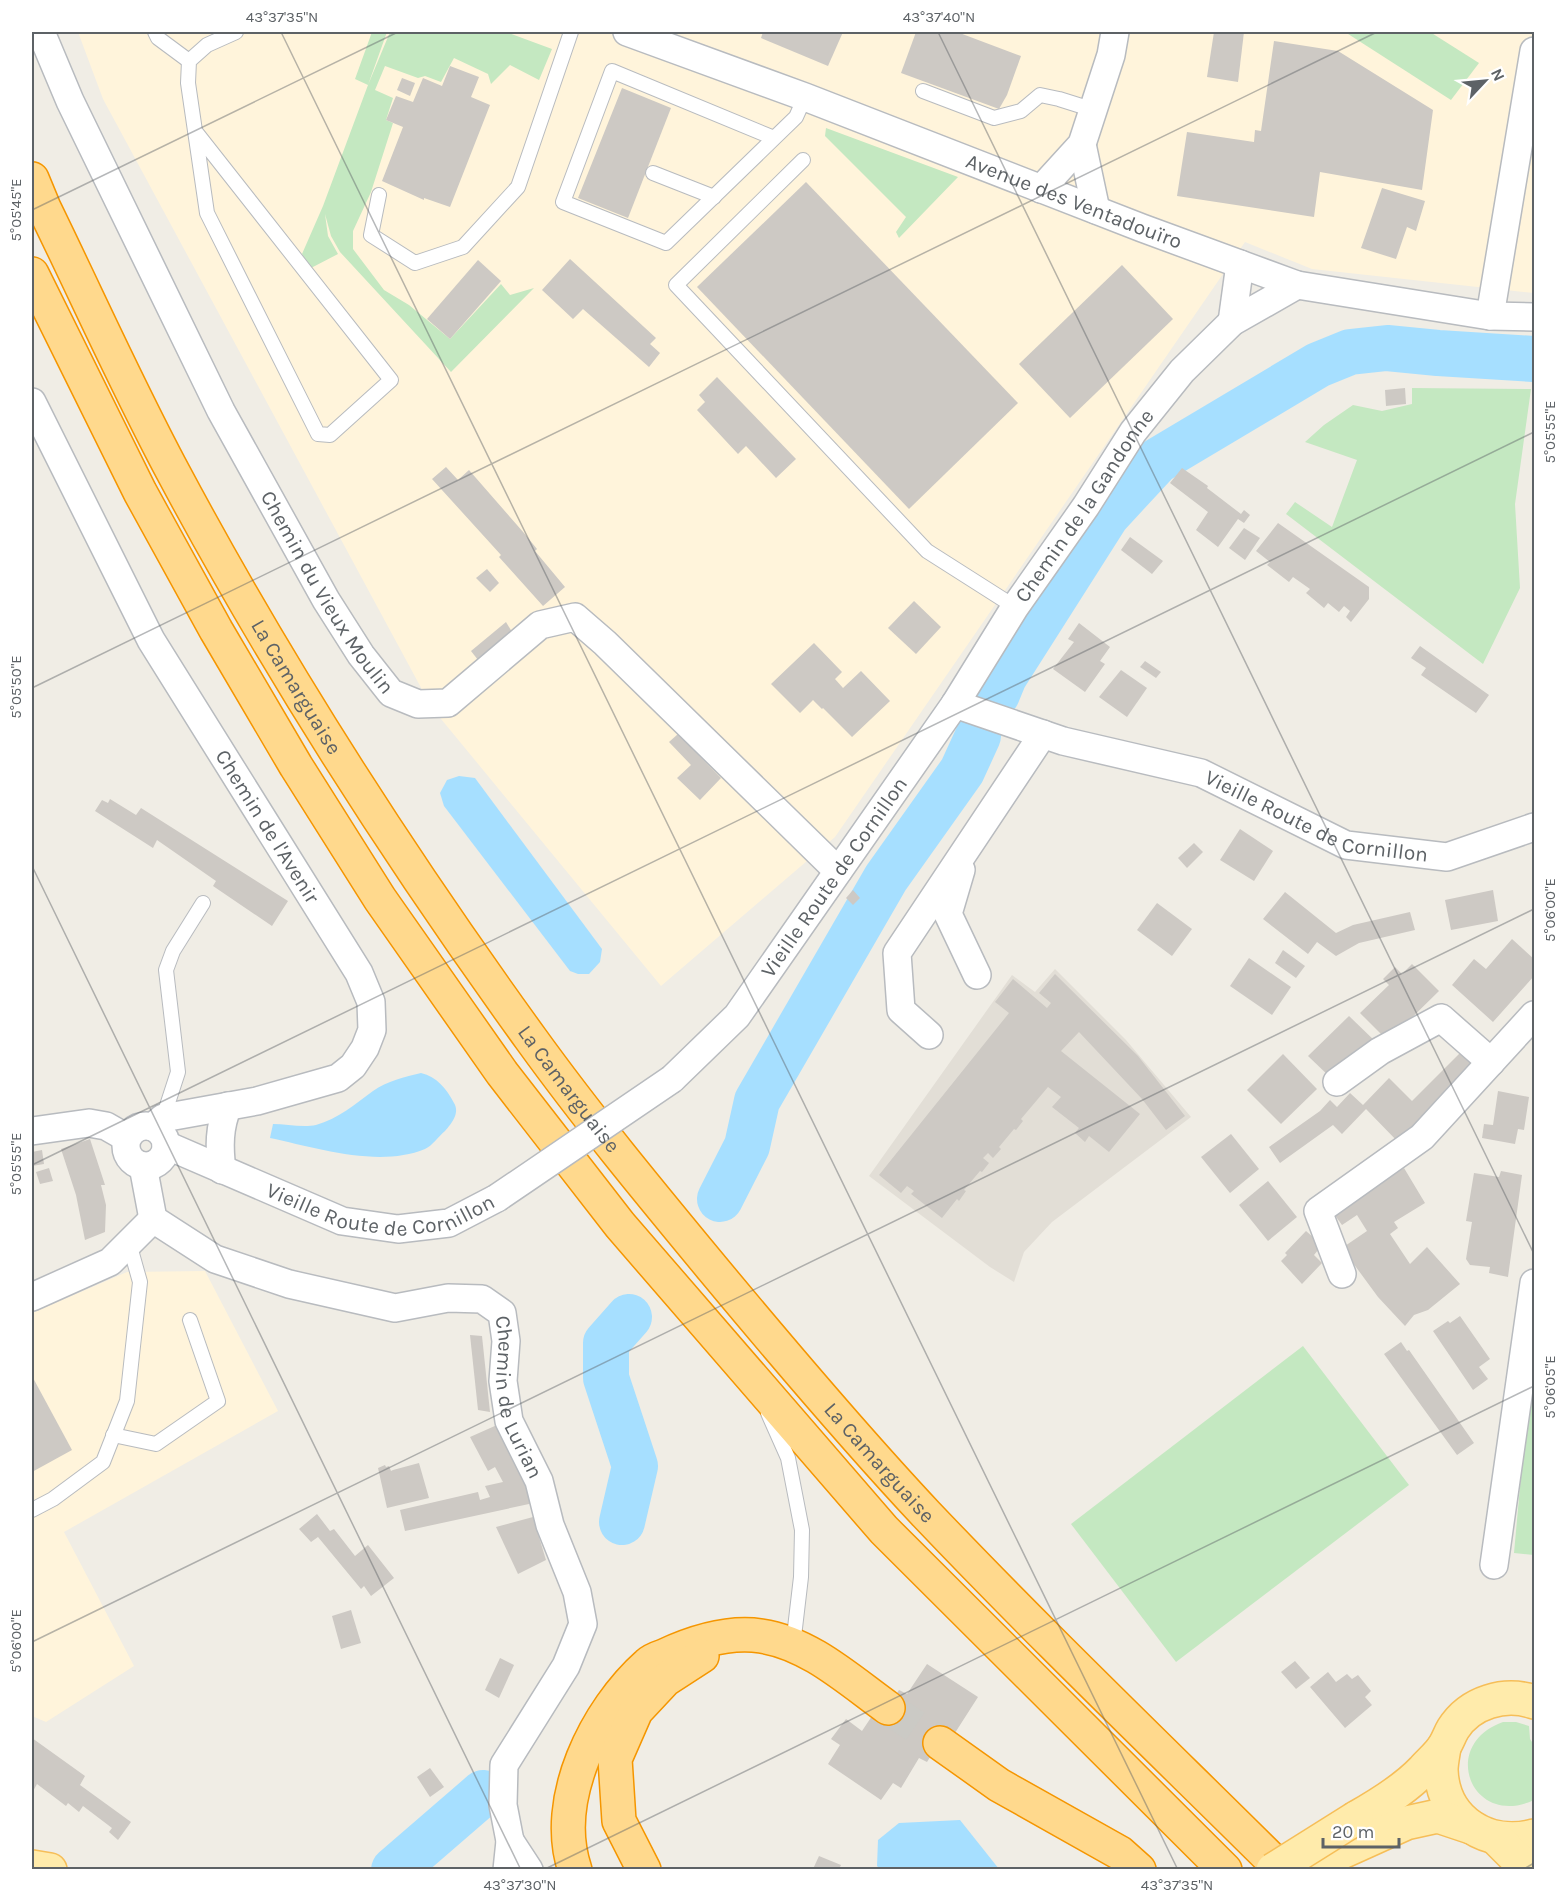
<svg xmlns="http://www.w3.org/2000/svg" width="1566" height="1901" font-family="Karla,sans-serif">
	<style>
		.commercial { fill: #fff4db }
		.education { fill: #e2ded6 }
		.green { fill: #c4e8c1 }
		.water { fill: #a6dfff }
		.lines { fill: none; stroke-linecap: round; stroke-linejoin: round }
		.river { stroke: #a6dfff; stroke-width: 46 }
		.building { fill: #cdc9c4 }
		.motorway-tunnel { stroke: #cbcac5; stroke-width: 33; stroke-dasharray: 33 16; stroke-linecap: butt }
		.service-casing { stroke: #b8bbbf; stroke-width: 16 }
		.minor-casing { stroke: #b8bbbf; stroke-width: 30 }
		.primary-casing { stroke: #f6be58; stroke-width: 36 }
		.motorway-casing { stroke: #f59600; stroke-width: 36 }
		.service { stroke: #fff; stroke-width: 14 }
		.minor { stroke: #fff; stroke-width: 27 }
		.primary { stroke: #ffebab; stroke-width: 33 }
		.motorway { stroke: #ffd98d; stroke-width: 33 }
		.minor-bridge-casing { stroke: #b8bbbf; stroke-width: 30; stroke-linecap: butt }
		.primary-bridge-casing { stroke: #f6be58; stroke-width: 36; stroke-linecap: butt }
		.minor-bridge { stroke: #fff; stroke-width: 27 }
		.primary-bridge { stroke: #ffebab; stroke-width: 33 }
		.ticks { fill: none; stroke: #5d6266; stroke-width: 1.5; stroke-opacity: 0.45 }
		.labels { text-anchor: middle; stroke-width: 4.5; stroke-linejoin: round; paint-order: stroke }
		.street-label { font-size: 21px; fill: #5d6266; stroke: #fff }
		.neatline { fill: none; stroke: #5d6266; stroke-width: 2 }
		.ticks-label { font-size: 15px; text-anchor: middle; fill: #5d6266 }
	</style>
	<rect width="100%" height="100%" fill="#f0ede5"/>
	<g class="commercial">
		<path d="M78 32H1534V293L1312 269 1245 242 835 837 661 986 432 708 103 99Z"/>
		<path d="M205 1271 278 1411 64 1532 134 1666 46 1722 32 1716V1313L127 1272Z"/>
	</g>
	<path class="education" d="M1055 969 1126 1040 1191 1117 1052 1222 1024 1252 1014 1282 990 1267 869 1176 1012 975 1035 992Z"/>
	<g class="green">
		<path d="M372 32H387L368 85 390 32H506L552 49 539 80 510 65 491 84 488 74 454 58 441 82 425 76 418 78 385 66 375 90 393 98 386 120 393 123 371 192 353 231V249L384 290 409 305 450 339 501 284 510 295 534 288 451 372 340 252 331 236 325 214 328 236 338 254 311 268 302 254 323 206 368 85 355 79Z"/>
		<path d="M1345 32H1430L1479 63 1451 100Z"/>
		<path d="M826 128 958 177 899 238 896 232 906 217 825 136Z"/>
		<path d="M1412 388 1531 389 1515 504 1520 588 1483 664 1286 514 1295 502 1332 527 1357 460 1305 442 1324 425 1353 405 1382 411 1412 404Z"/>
		<path d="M1303 1346 1409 1485 1176 1662 1071 1524Z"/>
		<path d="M1528 1399 1534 1400V1555L1514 1553Z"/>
		<path d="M1503 1722H1516L1529 1726 1530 1739 1534 1745V1800C1472 1829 1438 1745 1503 1722Z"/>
	</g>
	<g class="water">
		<path d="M459 776 475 778 602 949 600 962 589 974H578L570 971 444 806 440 793 447 780Z"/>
		<path d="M421 1073C437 1077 446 1088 454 1103 460 1113 452 1123 445 1131 439 1136 432 1146 425 1149 379 1168 317 1148 270 1138L273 1124C286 1124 303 1128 316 1125 338 1119 355 1104 373 1091 387 1081 405 1077 421 1073Z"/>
		<path d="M960 1820 999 1869 881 1870 877 1866 878 1840 899 1823Z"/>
	</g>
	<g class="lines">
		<g class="river">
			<path d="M997 694 1004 677 1107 515 1157 461 1318 365 1350 352 1387 348 1438 353 1534 359"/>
			<path d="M720 1199 747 1146 757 1101 886 878 962 771 978 736"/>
			<path d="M622 1522 635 1466 606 1378V1343L629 1317"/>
			<path d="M394 1870 483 1793"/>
		</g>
	</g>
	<g class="building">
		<path d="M763 32H843L828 66 761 38Z"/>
		<path d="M916 32H957L1021 56 1007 95 999 109 901 73Z"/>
		<path d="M1214 32H1244L1238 82 1207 77Z"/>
		<path d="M1274 41 1338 51 1433 110 1422 190 1320 172 1314 217 1177 196 1187 132 1254 142 1255 130 1261 131Z"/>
		<path d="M450 66 479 77 471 97 490 105 450 207 424 198V200L382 181 403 127 386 120 396 96 413 102 423 78 442 86Z"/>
		<path d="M402 78 415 83 410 96 397 90Z"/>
		<path d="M622 88 671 108 628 218 578 198Z"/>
		<path d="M806 182 1018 403 909 509 697 287Z"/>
		<path d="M1382 188 1425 201 1416 231 1407 227 1396 259 1361 248Z"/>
		<path d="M570 259 656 338 650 344 660 353 649 367 583 309 573 319 542 290Z"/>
		<path d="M478 260 501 281 450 339 427 319Z"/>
		<path d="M1122 265 1173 319 1070 418 1019 364Z"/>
		<path d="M717 377 796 459 776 478 746 446 738 454 697 410 705 402 699 395Z"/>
		<path d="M1405 388 1406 404 1386 406 1385 390Z"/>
		<path d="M446 467 458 480 469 470 524 533 537 549 535 551 565 587 543 606 499 557 501 555 432 479Z"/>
		<path d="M1182 468 1208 486 1207 488 1241 514 1244 510 1250 515 1244 523 1238 519 1218 547 1196 530 1208 512 1170 483Z"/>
		<path d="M1278 523 1369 587V599L1351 622 1346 617 1350 611 1344 606 1339 612 1328 603 1324 608 1306 593 1310 589 1293 577 1289 582 1267 565 1270 562 1256 551Z"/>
		<path d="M1244 528 1260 538 1245 560 1229 548Z"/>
		<path d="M1130 537 1163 561 1152 574 1121 550Z"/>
		<path d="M487 569 499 583 490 592 476 578Z"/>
		<path d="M914 601 941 627 916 654 888 628Z"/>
		<path d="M506 622 512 632 478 660 471 651Z"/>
		<path d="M1079 623 1110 647 1100 661 1105 664 1085 692 1053 669 1074 642 1068 639Z"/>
		<path d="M814 643 842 672 835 679 843 688 861 671 890 701 852 737 823 708 822 709 813 700 800 713 771 684Z"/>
		<path d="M1420 646 1489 695 1476 713 1421 675 1426 668 1411 658Z"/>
		<path d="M1145 661 1161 672 1156 678 1140 667Z"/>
		<path d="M1121 670 1147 688 1127 717 1099 697Z"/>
		<path d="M678 734 721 778 700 800 677 778 691 765 669 742Z"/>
		<path d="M110 799 136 815 141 808 288 901 272 926 213 886 216 881 157 840 153 848 95 811 102 800 108 803Z"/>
		<path d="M1240 829 1273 851 1254 881 1220 860Z"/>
		<path d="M1194 843 1203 852 1187 868 1178 858Z"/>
		<path d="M853 890 860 898 853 905 846 898Z"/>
		<path d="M1493 890 1498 921 1451 930 1445 900Z"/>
		<path d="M1285 892 1336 933 1353 925 1410 912 1415 930 1359 943 1336 956 1317 942 1308 954 1263 919Z"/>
		<path d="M1157 903 1192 929 1172 956 1137 930Z"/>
		<path d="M1512 939 1534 959V976L1493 1022 1452 985 1474 959 1486 969Z"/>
		<path d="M1283 950 1305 966 1296 978 1275 963Z"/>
		<path d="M1249 958 1291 987 1272 1015 1230 986Z"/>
		<path d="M1412 964 1439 991 1388 1041 1360 1013 1389 985 1383 979 1395 967 1402 974Z"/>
		<path d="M1055 974 1138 1056 1185 1116 1166 1130 1142 1099 1079 1032 1061 1051 1140 1114 1109 1152 1089 1136 1085 1142 1075 1133 1079 1128 1052 1107 1061 1097 1048 1087 1021 1119 1023 1121 1016 1130 1014 1129 999 1147 1001 1149 993 1158 988 1153 983 1158 989 1163 982 1172 980 1171 964 1190 966 1191 959 1201 957 1199 942 1218 911 1194 914 1191 907 1186 901 1193 879 1175 1009 1013 995 1002 1013 979 1047 1008 1051 1003 1039 993Z"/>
		<path d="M1349 1016 1378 1044 1331 1078 1308 1056Z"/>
		<path d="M1469 1044 1483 1057 1400 1144 1366 1109 1342 1134 1333 1125 1280 1163 1269 1147 1320 1111 1330 1100 1337 1107 1350 1093 1363 1105 1389 1078 1412 1101Z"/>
		<path d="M1283 1054 1317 1089 1281 1124 1247 1090Z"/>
		<path d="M1498 1091 1529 1097 1524 1130 1518 1129 1515 1144 1482 1138 1484 1124 1493 1125Z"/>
		<path d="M1231 1134 1259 1169 1230 1193 1201 1157Z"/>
		<path d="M90 1139 105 1185H101L106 1205 105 1232 85 1240 76 1195 61 1149Z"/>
		<path d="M42 1150 44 1164 32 1166V1152Z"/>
		<path d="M49 1168 53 1181 40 1184 36 1172Z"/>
		<path d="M1404 1168 1425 1203 1394 1222 1398 1228 1390 1234 1410 1264 1427 1247 1460 1284 1428 1310 1414 1315 1405 1326 1378 1297 1342 1248 1367 1231 1357 1215 1342 1225 1334 1214Z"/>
		<path d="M1501 1171 1522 1175 1508 1277 1489 1273 1490 1267 1470 1265 1466 1259 1472 1222 1466 1221 1474 1173 1499 1177Z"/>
		<path d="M1268 1181 1297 1217 1268 1241 1239 1205Z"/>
		<path d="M1306 1231 1322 1245 1314 1255 1322 1263 1302 1284 1281 1261 1287 1255 1285 1253Z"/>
		<path d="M1460 1316 1490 1359 1479 1367 1488 1379 1473 1390 1433 1331 1448 1321 1450 1323Z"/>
		<path d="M470 1335 482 1336 490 1412 478 1410Z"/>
		<path d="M1401 1342 1407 1351 1409 1350 1474 1443 1457 1455 1384 1354Z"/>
		<path d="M32 1376 72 1450 32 1472Z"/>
		<path d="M497 1425 528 1479 533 1500 529 1504 405 1531 400 1510 478 1492 480 1500 490 1497 485 1486 503 1482 495 1467 488 1471 470 1437Z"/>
		<path d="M419 1463 429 1498 387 1508 378 1468 385 1465 386 1467 389 1466 391 1471 393 1470Z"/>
		<path d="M317 1514 330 1531 334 1529 355 1556 368 1545 394 1578 371 1596 364 1586 361 1589 318 1537 311 1542 299 1529Z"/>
		<path d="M533 1517 546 1560 518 1574 496 1527Z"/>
		<path d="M351 1610 361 1643 341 1649 332 1616Z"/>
		<path d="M500 1658 514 1665 499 1698 485 1690Z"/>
		<path d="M1295 1661 1310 1678 1296 1689 1281 1672Z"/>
		<path d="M927 1664 978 1697 953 1736 946 1731 927 1762 919 1758 901 1788 893 1783 881 1800 828 1764 840 1745 831 1739 846 1719 862 1731 872 1716 879 1720 899 1690 907 1694Z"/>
		<path d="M1328 1672 1336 1682 1347 1674 1352 1679 1358 1675 1371 1691 1365 1697 1372 1705 1345 1728 1310 1687Z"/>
		<path d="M32 1738 85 1776 80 1785 131 1822 118 1840 109 1832 112 1828 83 1806 79 1812 68 1803 66 1806 37 1784 32 1793Z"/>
		<path d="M430 1768 444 1787 430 1797 417 1777Z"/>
		<path d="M819 1856 841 1865 839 1869H813Z"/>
	</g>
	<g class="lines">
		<path class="motorway-tunnel" d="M888 1708 940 1743"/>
		<defs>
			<g id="service">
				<path d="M155 32 158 38 189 61"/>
				<path d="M923 91 994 118 1021 111 1040 95 1059 99 1094 110"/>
				<path d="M195 131 391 380 330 435 318 434 207 213 188 83 189 61 207 45 236 32"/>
				<path d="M774 138 612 71 563 202 666 243 796 117 805 97"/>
				<path d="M803 160 676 285 927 551 1015 607"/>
				<path d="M653 173 714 197"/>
				<path d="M379 195 371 235 415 263 463 247 518 187 571 32"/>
				<path d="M163 1118 178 1072 166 970 173 951 203 903"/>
				<path d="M768 1413 788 1458 802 1530 801 1577 793 1645"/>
				<path d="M113 1435 156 1444 218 1401 190 1320"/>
				<path d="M32 1510 53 1499 103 1462 127 1401 140 1282 129 1243"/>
			</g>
			<g id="minor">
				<path id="s1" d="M41 32 70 101 221 411 326 600 361 655 391 693 418 704 448 703 540 625 575 617 605 643 838 871"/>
				<path id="s2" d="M627 32 805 97 1142 228 1297 285 1490 316 1534 317"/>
				<path d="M1082 144 1096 210"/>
				<path d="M1041 189 1082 144 1111 55 1115 32"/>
				<path d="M1490 316 1534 51"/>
				<path d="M1232 322 1240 264"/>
				<path id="s3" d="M32 402 151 640 359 973 371 1002 372 1030 365 1048 353 1066 338 1078 257 1101 163 1118 153 1127"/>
				<path id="s4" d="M955 704 1063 741 1201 773 1346 845 1447 857 1534 827"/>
				<path d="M961 870 948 914 977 975"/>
				<path d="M929 1035 901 1010 897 953 1043 734"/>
				<path id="s5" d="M672 1079 737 1016 955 704 1015 607 1086 506 1133 432 1182 371 1232 322 1297 285"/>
				<path d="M1337 1082 1380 1051 1441 1018 1491 1062"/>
				<circle cx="146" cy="1146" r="20"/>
				<path d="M32 1131 89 1123 106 1126 127 1138"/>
				<path id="s6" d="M166 1145 342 1221 398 1229 449 1223 497 1198"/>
				<path id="s7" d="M143 1166 153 1219 215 1259 289 1284 395 1308 448 1298 482 1299 502 1313 506 1341 503 1381 509 1421 539 1481 550 1525 577 1592 583 1624 566 1666 504 1765 503 1805 510 1841 507 1870"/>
				<path d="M222 1170C219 1147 219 1127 228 1106"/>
				<path d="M1342 1274 1318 1211 1422 1137 1534 1015"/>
				<path d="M32 1297 110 1262 153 1219"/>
				<path d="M1494 1565 1534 1283"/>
				<path d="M510 1841 529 1870"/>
			</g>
			<g id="primary">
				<path d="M1444 1747C1443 1754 1441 1763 1441 1770 1443 1821 1488 1848 1534 1836"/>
				<path d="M1356 1818C1379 1805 1405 1789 1423 1770 1430 1762 1440 1754 1445 1745 1448 1740 1450 1734 1453 1729 1470 1702 1505 1692 1534 1702"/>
				<path d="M1497 1839 1522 1864 1525 1870"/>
				<path d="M32 1867 50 1870"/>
				<path d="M1302 1870 1406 1823 1438 1816 1471 1827"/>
			</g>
			<g id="motorway">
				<path id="s8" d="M32 179 44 208C87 296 127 386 173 472 278 669 400 858 531 1039 588 1118 651 1194 713 1269 782 1352 852 1435 926 1514 1042 1636 1163 1752 1282 1870"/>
				<path d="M32 274 140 492 216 630 296 766 380 899 502 1073 620 1225 884 1530 1225 1870"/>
				<path d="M940 1743 999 1785 1120 1853 1139 1870"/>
				<path d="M575 1870C551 1800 596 1710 648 1664 652 1660 658 1658 664 1656 694 1642 728 1631 761 1636 809 1643 849 1680 888 1708"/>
				<path d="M644 1870 619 1821 615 1759 636 1711 665 1680 702 1656"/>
			</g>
		</defs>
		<use href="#service" class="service-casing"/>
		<use href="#minor" class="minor-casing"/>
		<use href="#primary" class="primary-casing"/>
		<use href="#motorway" class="motorway-casing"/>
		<use href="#service" class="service"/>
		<use href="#minor" class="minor"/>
		<use href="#primary" class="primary"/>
		<use href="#motorway" class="motorway"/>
		<defs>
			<path id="minor-bridge" d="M497 1198 672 1079"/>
			<path id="primary-bridge" d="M1273 1870 1356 1818"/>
		</defs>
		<use href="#minor-bridge" class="minor-bridge-casing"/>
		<use href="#primary-bridge" class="primary-bridge-casing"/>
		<use href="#minor-bridge" class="minor-bridge"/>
		<use href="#primary-bridge" class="primary-bridge"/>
	</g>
	<path class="ticks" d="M281 32 1178 1870M938 32 1534 1254M32 210 398 32M32 688 1377 32M32 866 521 1870M32 1165 1534 432M32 1642 1534 909M543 1870 1534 1386M1522 1870 1534 1863"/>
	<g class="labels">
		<g class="street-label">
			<text dy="7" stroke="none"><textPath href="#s2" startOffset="478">Avenue des Ventadouïro</textPath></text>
			<text dy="7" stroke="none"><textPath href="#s5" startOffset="708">Chemin de la Gandonne</textPath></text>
			<text dy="7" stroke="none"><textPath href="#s1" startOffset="630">Chemin du Vieux Moulin</textPath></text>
			<text dy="7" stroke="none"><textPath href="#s8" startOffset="573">La Camarguaise</textPath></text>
			<text dy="7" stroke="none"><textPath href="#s4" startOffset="381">Vieille Route de Cornillon</textPath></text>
			<text dy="7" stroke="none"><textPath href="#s3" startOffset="486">Chemin de l'Avenir</textPath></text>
			<text dy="7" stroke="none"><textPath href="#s5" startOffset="260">Vieille Route de Cornillon</textPath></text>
			<text dy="7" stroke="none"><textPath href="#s8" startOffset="1059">La Camarguaise</textPath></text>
			<text dy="7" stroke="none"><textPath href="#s6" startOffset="230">Vieille Route de Cornillon</textPath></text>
			<text dy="7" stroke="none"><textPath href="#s7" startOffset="514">Chemin de Lurian</textPath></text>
			<text dy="7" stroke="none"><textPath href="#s8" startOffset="1545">La Camarguaise</textPath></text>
		</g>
	</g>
	<rect width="1566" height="1901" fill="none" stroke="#ffffff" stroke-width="66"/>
	<g transform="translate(1485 81) rotate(64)" stroke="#ffffff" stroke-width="4.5" paint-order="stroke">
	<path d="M0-4.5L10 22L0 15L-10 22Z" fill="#5d6266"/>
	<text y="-9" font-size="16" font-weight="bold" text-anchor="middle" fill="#5d6266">N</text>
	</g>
	<path d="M1323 1838v9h76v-9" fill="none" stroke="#5d6266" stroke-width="3"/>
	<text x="1332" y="1838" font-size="18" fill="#5d6266" stroke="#ffffff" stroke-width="4.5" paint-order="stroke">20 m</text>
	<rect x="33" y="33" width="1500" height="1835" class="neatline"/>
	<g class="ticks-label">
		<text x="282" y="22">43°37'35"N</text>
		<text x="939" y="22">43°37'40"N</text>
		<text transform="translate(16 210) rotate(-90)" y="5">5°05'45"E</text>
		<text transform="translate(1550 432) rotate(-90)" y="5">5°05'55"E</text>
		<text transform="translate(16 687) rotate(-90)" y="5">5°05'50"E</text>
		<text transform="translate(1550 910) rotate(-90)" y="5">5°06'00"E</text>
		<text transform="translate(16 1164) rotate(-90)" y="5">5°05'55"E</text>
		<text transform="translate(1550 1387) rotate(-90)" y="5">5°06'05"E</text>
		<text transform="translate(16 1641) rotate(-90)" y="5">5°06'00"E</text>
		<text x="520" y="1890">43°37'30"N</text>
		<text x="1177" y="1890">43°37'35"N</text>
	</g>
</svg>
